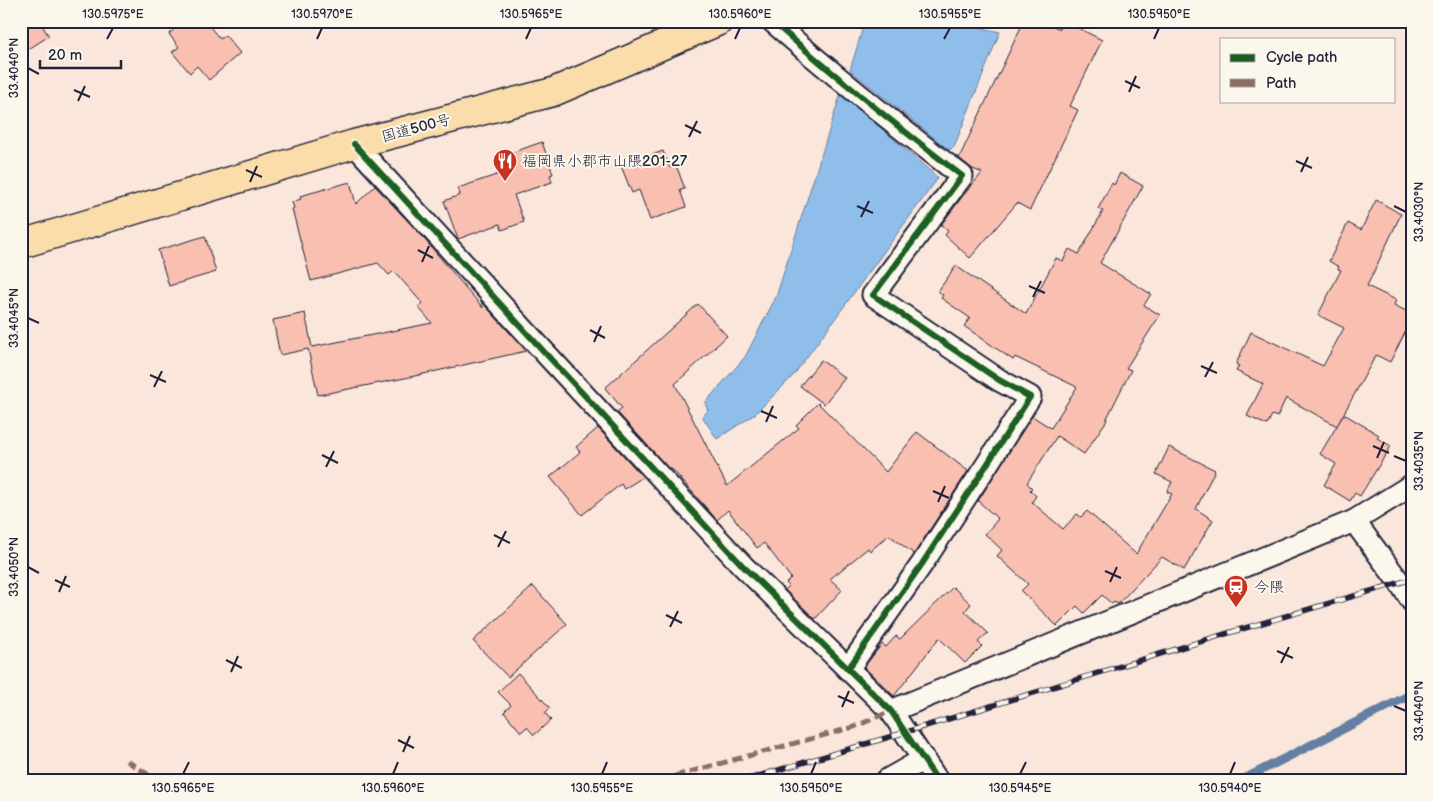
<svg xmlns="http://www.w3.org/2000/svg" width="1433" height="801" font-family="'Balsamiq Sans','Klee One',sans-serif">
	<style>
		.water { fill: #90beea; stroke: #6480a4 }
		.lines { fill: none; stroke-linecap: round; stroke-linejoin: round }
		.stream { stroke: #6480a4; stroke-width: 9 }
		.building { fill: #f9bfb1; stroke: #22223b }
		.minor-casing { stroke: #22223b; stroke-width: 25 }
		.trunk-casing { stroke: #22223b; stroke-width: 31 }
		.minor { stroke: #fbf7ec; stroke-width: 21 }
		.trunk { stroke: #fbddab; stroke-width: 28 }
		.rail-casing { stroke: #22223b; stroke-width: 5.5 }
		.rail { stroke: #fbf7ec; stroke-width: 4; stroke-dasharray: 11; stroke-linecap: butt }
		.quiet { stroke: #8d6e63; stroke-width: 5; stroke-dasharray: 10 5; stroke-linecap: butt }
		.cycleway-casing { stroke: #fbf7ec; stroke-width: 9 }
		.cycleway { stroke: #1b5e20; stroke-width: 6 }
		.ticks { fill: none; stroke: #22223b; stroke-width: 2 }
		.labels { text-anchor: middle; stroke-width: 4; stroke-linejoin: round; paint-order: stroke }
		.street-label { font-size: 15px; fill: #22223b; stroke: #fbf7ec }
		.poi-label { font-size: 15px; fill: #22223b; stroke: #fbf7ec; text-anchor: start }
		.neatline { fill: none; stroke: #22223b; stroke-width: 2 }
		.ticks-label { font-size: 12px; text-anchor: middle; fill: #22223b }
	</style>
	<rect width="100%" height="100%" fill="#fae6da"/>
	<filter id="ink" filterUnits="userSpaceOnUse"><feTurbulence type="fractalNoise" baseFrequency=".02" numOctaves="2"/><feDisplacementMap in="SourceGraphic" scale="10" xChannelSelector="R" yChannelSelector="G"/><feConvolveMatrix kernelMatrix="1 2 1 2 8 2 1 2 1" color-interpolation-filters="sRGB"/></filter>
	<g filter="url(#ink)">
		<g class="water">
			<path d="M865 21H952L1000 32 954 147 949 150 850 70Z"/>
			<path d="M841 93 938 178 793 376 755 414 717 439 702 416 708 411 705 403 745 357 776 297Z"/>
		</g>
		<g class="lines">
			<path class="stream" d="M1242 780 1412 694"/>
		</g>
		<g class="building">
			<path d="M21 21H39L49 36 21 54Z"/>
			<path d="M183 21H205L220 39 225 35 240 53 209 80 197 66 190 73 172 52 179 47 169 34Z"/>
			<path d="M1030 21H1042L1060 29 1064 21 1102 40 1070 106 1078 110 1030 210 1017 203 970 258 945 235 948 231 941 225 962 197 982 173 971 168 959 158 1022 25Z"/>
			<path d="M542 142 553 174 550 175 552 182 514 195 524 222 502 230 500 224 458 239 444 201 460 195 458 188 511 170 505 155Z"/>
			<path d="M663 151 670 168 676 165 685 189 680 190 686 207 650 220 639 190 632 193 621 166Z"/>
			<path d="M1120 173 1143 186 1100 263 1151 294 1144 305 1160 315 1126 368 1131 370 1106 420H1107L1084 454 1057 436 1027 483 1032 488 1030 490 1036 496 1032 502 1063 529 1077 514 1081 517 1087 511 1136 554 1172 494 1167 492 1172 482 1156 474 1169 447 1215 470 1196 509 1213 520 1184 570 1162 557 1118 604 1114 602 1112 604 1102 595 1084 613 1077 606 1057 626 1021 591 1028 584 997 556 1002 550 985 534 998 519 978 501 1032 416 1051 428 1077 387 1015 357 1013 360 974 333 964 326 970 318 941 298 943 295 938 291 956 266 1026 314 1056 258 1063 261 1069 249 1079 254 1103 211 1098 209 1112 183 1114 185Z"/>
			<path d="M350 182 356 204 375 186 419 233 483 308 481 301 526 351 410 377 318 395 308 349 280 355 273 320 305 313 312 347 432 323 418 307 422 303 394 271 389 275 378 263 311 281 292 209 294 208 292 202 301 199 300 196Z"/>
			<path d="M1376 200 1401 214 1367 286 1396 300 1394 305 1412 314V319L1390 362 1376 355 1337 426 1286 398 1277 417 1272 415 1267 425 1247 416 1263 384 1236 371 1239 366 1236 364 1251 332 1323 366 1344 328 1318 315 1341 270 1338 269 1339 267 1329 261 1348 223 1361 230Z"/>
			<path d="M205 236 216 272 169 286 158 250Z"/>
			<path d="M698 304 727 336 675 384 727 486 799 428 796 425 818 403 886 472 917 432 968 471 914 554 889 535 870 551 868 548 830 579 842 590 815 619 785 590 789 586 786 583 791 578 764 543 757 548 728 510 717 520 672 469 670 470 617 412 622 408 605 388Z"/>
			<path d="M821 360 845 378 824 404 800 386Z"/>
			<path d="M1344 414 1379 435 1377 438 1391 446 1360 496 1355 493 1350 501 1324 485 1336 464 1320 454Z"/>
			<path d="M598 428 643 477 624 489 621 484 582 515 550 477 580 452 576 447Z"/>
			<path d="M533 586 567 624 508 677 473 641Z"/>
			<path d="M953 587 971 604 965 611 988 633 978 642 982 646 965 663 939 638 894 696 864 667 882 644 886 647 896 636 900 639Z"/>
			<path d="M518 673 550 708 545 713 551 720 534 735 527 727 521 732 504 712 511 705 498 692Z"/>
		</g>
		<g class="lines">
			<defs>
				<g id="minor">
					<path d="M772 21C833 75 897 126 962 176L873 295 999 380 1030 397 986 466 922 564 848 669"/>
					<path d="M354 144 547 355 743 566 891 711 937 780"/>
					<path d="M1354 521 1400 583 1412 601"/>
					<path d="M891 711 1354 521 1412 485"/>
					<path d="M887 780 924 759"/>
				</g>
				<path id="trunk" d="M21 244 354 144 553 92 719 21"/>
			</defs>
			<use href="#minor" class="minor-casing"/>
			<use href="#trunk" class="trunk-casing"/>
			<use href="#minor" class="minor"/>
			<use href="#trunk" class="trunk"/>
			<defs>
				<path id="rail" d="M745 780 906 732 1235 631 1412 579"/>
			</defs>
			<use href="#rail" class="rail-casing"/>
			<use href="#rail" class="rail"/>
			<g class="quiet">
				<path d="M127 761 157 780"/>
				<path d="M660 780 854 727 891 711"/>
			</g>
			<defs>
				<g id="cycleway">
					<path d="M772 21C833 75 897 126 962 176L873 295 999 380 1030 397 986 466 922 564 848 669"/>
					<path d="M354 144 547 355 743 566 891 711 937 780"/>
				</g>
			</defs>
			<use href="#cycleway" class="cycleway-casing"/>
			<use href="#cycleway" class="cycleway"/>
		</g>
	</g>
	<path class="ticks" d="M107 39 113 28M317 39 322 28M526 39 531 28M735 39 740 28M944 39 950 28M1154 39 1159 28M28 68 39 74M1125 81 1140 88M74 90 90 97M1129 92 1136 76M78 101 85 86M685 125 701 133M689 137 697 121M1296 161 1312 168M246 170 262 177M1301 172 1308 157M250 182 257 166M857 206 873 213M1394 206 1406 212M861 217 869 201M418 250 433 258M422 262 429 246M1029 286 1045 293M1033 297 1041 281M28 318 39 323M590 330 605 338M594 342 601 326M1201 366 1217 373M150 375 166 382M1205 377 1213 362M154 387 162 371M761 411 777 418M766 422 773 406M1373 446 1389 453M322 455 338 463M1394 456 1406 461M1377 458 1384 442M326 467 334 451M933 491 949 498M938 502 945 486M494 535 510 543M498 547 506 531M28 567 39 573M1105 571 1121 578M55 580 70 587M1110 582 1117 567M59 592 66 576M666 615 682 623M670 627 678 611M1277 651 1293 658M226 660 242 668M1281 663 1289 647M231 672 238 656M838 696 854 703M1394 706 1406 711M842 707 849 691M398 740 414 748M403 752 410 736M183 774 189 762M393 774 398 762M602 774 607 762M811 774 816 762M1020 774 1026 762M1230 774 1235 762"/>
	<defs>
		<symbol id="restaurant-pin" viewBox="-11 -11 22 30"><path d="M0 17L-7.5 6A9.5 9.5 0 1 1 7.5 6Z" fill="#c8321e" stroke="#fbf7ec"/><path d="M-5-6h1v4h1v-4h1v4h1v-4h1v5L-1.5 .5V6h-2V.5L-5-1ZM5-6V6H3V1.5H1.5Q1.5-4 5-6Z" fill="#fff"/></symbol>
		<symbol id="station-pin" viewBox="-11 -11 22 30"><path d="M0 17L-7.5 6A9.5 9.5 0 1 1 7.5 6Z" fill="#c8321e" stroke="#fbf7ec"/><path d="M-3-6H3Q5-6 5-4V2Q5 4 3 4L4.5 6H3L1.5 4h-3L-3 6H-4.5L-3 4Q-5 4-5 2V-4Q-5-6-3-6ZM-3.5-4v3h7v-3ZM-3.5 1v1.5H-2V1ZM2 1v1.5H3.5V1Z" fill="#fff"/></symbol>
	</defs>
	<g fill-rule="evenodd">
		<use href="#restaurant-pin" x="491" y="147" width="28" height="38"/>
		<use href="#station-pin" x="1222" y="573" width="28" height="38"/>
	</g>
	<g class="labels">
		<g class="street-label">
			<text transform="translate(416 128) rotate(-15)" y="5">国道500号</text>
		</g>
		<g class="poi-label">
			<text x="522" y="166">福岡県小郡市山隈201-27</text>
			<text x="1254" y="592">今隈</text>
		</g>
	</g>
	<rect width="1433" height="801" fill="none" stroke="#fbf7ec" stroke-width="55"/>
	<rect x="1220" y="38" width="175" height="65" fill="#fbf7ec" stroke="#a4a2a5"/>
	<rect x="1230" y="54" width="25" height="8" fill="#1b5e20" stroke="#a4a2a5"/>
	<text x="1266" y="62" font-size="15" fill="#22223b">Cycle path</text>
	<rect x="1230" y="79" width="25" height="8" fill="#8d6e63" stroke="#a4a2a5"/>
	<text x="1266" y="88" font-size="15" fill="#22223b">Path</text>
	<path d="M40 60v8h81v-8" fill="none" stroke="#22223b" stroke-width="2.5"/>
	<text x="48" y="60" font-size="15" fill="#22223b" stroke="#fbf7ec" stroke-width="4" paint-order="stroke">20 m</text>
	<rect x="28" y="28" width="1378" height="746" class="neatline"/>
	<g class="ticks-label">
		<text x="113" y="18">130.5975°E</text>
		<text x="322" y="18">130.5970°E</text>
		<text x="531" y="18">130.5965°E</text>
		<text x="740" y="18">130.5960°E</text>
		<text x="950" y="18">130.5955°E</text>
		<text x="1159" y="18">130.5950°E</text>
		<text transform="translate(14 68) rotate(-90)" y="4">33.4040°N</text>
		<text transform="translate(1419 212) rotate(-90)" y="4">33.4030°N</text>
		<text transform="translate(14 318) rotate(-90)" y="4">33.4045°N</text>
		<text transform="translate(1419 461) rotate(-90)" y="4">33.4035°N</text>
		<text transform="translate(14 567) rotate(-90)" y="4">33.4050°N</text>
		<text transform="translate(1419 711) rotate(-90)" y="4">33.4040°N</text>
		<text x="183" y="792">130.5965°E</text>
		<text x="393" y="792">130.5960°E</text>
		<text x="602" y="792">130.5955°E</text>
		<text x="811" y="792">130.5950°E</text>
		<text x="1020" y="792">130.5945°E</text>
		<text x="1230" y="792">130.5940°E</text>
	</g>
</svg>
